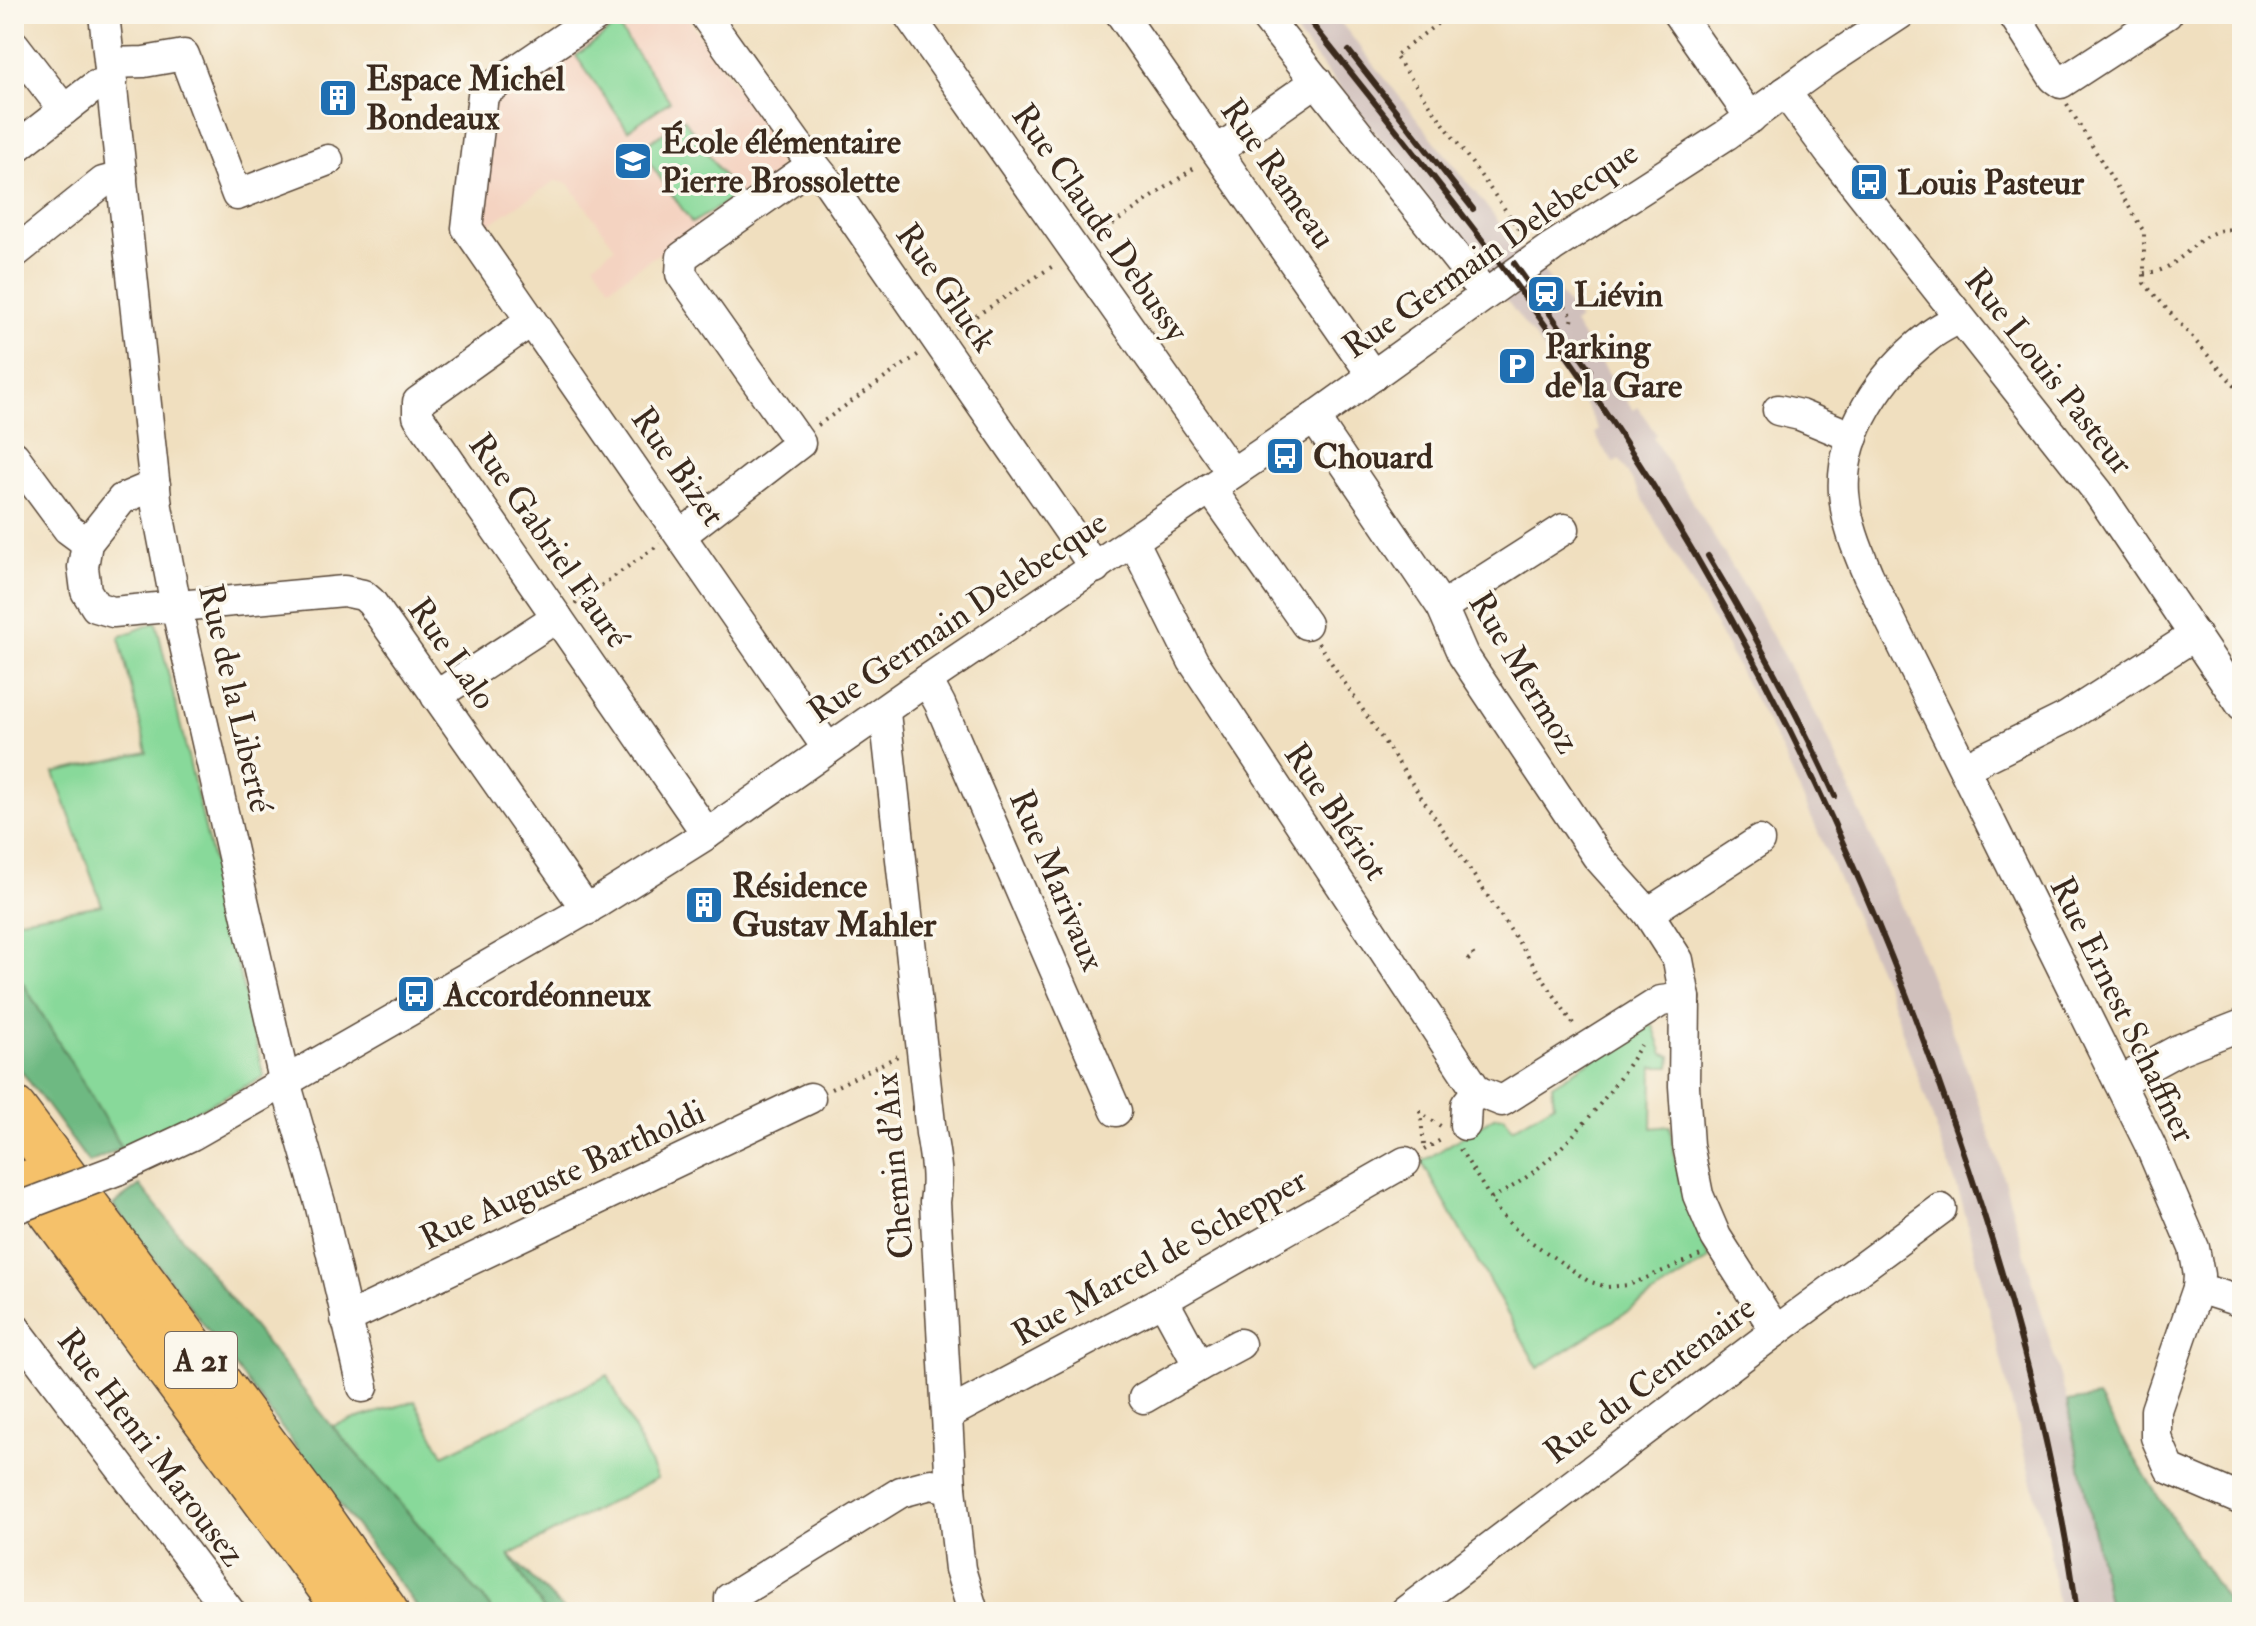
<svg xmlns="http://www.w3.org/2000/svg" width="2256" height="1626" font-family="'IM FELL Double Pica',serif">
	<style>
		.built { fill: #f4d3c1 }
		.industrial { fill: #d0c0bc }
		.green { fill: #88d99a; stroke: #62825c; stroke-width: 2 }
		.forest { fill: #6eb982; stroke: #547250; stroke-width: 2 }
		.lines { fill: none; stroke-linecap: round; stroke-linejoin: round }
		.minor-casing { stroke: #564536; stroke-width: 33 }
		.highway-casing { stroke: #564536; stroke-width: 47 }
		.path { stroke: #564536; stroke-width: 4; stroke-dasharray: 2 6; stroke-linecap: butt }
		.minor { stroke: #fff; stroke-width: 30 }
		.highway { stroke: #f5c16b; stroke-width: 44 }
		.rail { stroke: #3b2a1e; stroke-width: 6 }
		.minor-bridge-casing { stroke: #564536; stroke-width: 33; stroke-linecap: butt }
		.minor-bridge { stroke: #fff; stroke-width: 30 }
		.labels { text-anchor: middle; stroke-width: 7; stroke-linejoin: round; paint-order: stroke }
		.shield { fill: #fbf7ec; stroke: #75685c; stroke-width: 2 }
		.shield-label { font-size: 32px; font-weight: bold; fill: #3b2a1e }
		.poi-label { font-size: 34px; font-weight: bold; fill: #3b2a1e; stroke: #fbf7ec; text-anchor: start }
		.street-label { font-size: 34px; fill: #3b2a1e; stroke: #fbf7ec }
	</style>
	<rect width="100%" height="100%" fill="#fbf7ec"/>
	<filter id="ink" filterUnits="userSpaceOnUse"><feTurbulence type="fractalNoise" baseFrequency=".0125" numOctaves="2"/><feDisplacementMap in="SourceGraphic" scale="16" xChannelSelector="R" yChannelSelector="G"/><feConvolveMatrix kernelMatrix="1 2 1 2 8 2 1 2 1" color-interpolation-filters="sRGB"/></filter>
	<filter id="wash" filterUnits="userSpaceOnUse"><feTurbulence type="fractalNoise" baseFrequency=".006" numOctaves="4" result="noise"/><feDisplacementMap in="SourceGraphic" scale="32" xChannelSelector="R" yChannelSelector="G"/><feGaussianBlur stdDeviation="1.8" result="paint"/><feColorMatrix in="noise" values="0 0 0 0 0 0 0 0 0 0 0 0 0 0 0 0 0 1.4 0 .05"/><feComposite in="paint" operator="in"/></filter>
	<g filter="url(#wash)">
		<rect width="100%" height="100%" fill="#f0dfbf"/>
		<path class="built" d="M620 14H685L780 150 778 172 610 287 594 263 615 247 569 184 555 181 485 227 481 222 493 104Z"/>
		<path class="industrial" d="M1281 14H1334L1517 245 1535 275 1542 270 1579 320 1574 324 1629 404 1634 410 1638 407 1656 434 1653 438 1752 599 1823 727 1916 940 1968 1072 1999 1163 2067 1401 2110 1612H2059L2047 1535 2026 1461 1962 1202 1887 988 1782 751 1710 615 1620 460 1614 463 1602 447 1595 433 1599 430 1586 406 1471 253Z"/>
		<g class="green">
			<path d="M617 25 670 101 628 130 576 56Z"/>
			<path d="M684 119 737 196 692 223 640 149Z"/>
			<path d="M156 622 264 1077 122 1148 14 971V920L102 905 54 773 147 752 119 637Z"/>
			<path d="M1653 1025 1663 1054 1671 1056 1670 1067H1653L1652 1128 1670 1126C1675 1174 1689 1215 1710 1259L1538 1368 1422 1162 1494 1117 1504 1116 1512 1129 1554 1104 1552 1085 1643 1028Z"/>
			<path d="M608 1375 657 1478 510 1555 545 1612H492L488 1604 332 1426 415 1401 443 1455Z"/>
		</g>
		<g class="forest">
			<path d="M14 971 25 986 122 1148 89 1163 14 1061Z"/>
			<path d="M140 1185 332 1426 488 1604 492 1612H421L113 1205Z"/>
			<path d="M2098 1397 2157 1495 2231 1607 2242 1612H2110L2067 1402Z"/>
			<path d="M509 1555 566 1612H545Z"/>
		</g>
	</g>
	<g filter="url(#ink)">
		<g class="lines">
			<defs>
				<g id="minor">
					<path d="M104 14 157 507 176 606 282 1071 320 1203 363 1387"/>
					<path d="M599 14 489 89 483 95 467 228 828 749"/>
					<path d="M704 14 797 144 830 185 1095 568"/>
					<path d="M908 14 1232 473"/>
					<path d="M1121 14 1373 376"/>
					<path d="M1263 14 1485 294"/>
					<path d="M1678 14 1751 118"/>
					<path d="M2013 14 2054 78 2061 83 2167 14"/>
					<path d="M14 45 64 110"/>
					<path d="M110 63 144 62 184 55 237 195 328 160"/>
					<path d="M1785 92 1830 153 2098 492 2242 706"/>
					<path d="M14 149 95 86 112 81"/>
					<path d="M1217 151 1317 81"/>
					<path d="M16 252 103 182 122 177"/>
					<path d="M1959 318C1949 324 1937 329 1928 337 1882 373 1840 433 1844 493 1846 522 1857 549 1868 575L2150 1145 2194 1248 2199 1275 2198 1288 2156 1410V1437L2170 1469 2242 1500"/>
					<path d="M531 321 418 402V416L707 834"/>
					<path d="M1778 410 1800 415 1853 437"/>
					<path d="M1314 418 1442 607 1463 655 1597 856 1648 913 1678 960 1685 998 1684 1086 1688 1145 1698 1195 1716 1237 1776 1331"/>
					<path d="M14 456 68 529 87 543"/>
					<path d="M155 485 122 499 87 543 83 567 86 591 96 607 113 612 344 591 363 595 371 602 587 910"/>
					<path d="M1210 488 1306 624"/>
					<path d="M681 535 800 443 681 274 682 257 812 165"/>
					<path d="M1134 542 1193 661 1477 1091 1502 1101 1661 1001 1685 998"/>
					<path d="M1442 607 1564 529"/>
					<path d="M927 680 940 704 1116 1111"/>
					<path d="M436 696 557 617"/>
					<path d="M885 713 931 1133C935 1157 939 1178 935 1202L951 1488 960 1569 973 1612"/>
					<path d="M1964 768 2067 717 2195 635"/>
					<path d="M1648 913 1759 841"/>
					<path d="M2119 1082 2178 1050 2242 1025"/>
					<path d="M1465 1125 1466 1105 1477 1091"/>
					<path d="M117 1170 192 1135 597 903 707 834 927 680 1314 418 1552 247 1726 135 1827 62 1900 14"/>
					<path d="M2198 1288 2242 1302"/>
					<path d="M346 1319 810 1098"/>
					<path d="M14 1327 230 1612"/>
					<path d="M1199 1366 1240 1344"/>
					<path d="M1144 1398 1199 1366 1163 1300"/>
					<path d="M948 1414 1163 1300 1405 1162"/>
					<path d="M730 1612V1598L901 1492 931 1484 951 1488"/>
					<path d="M1405 1612 1776 1331 1941 1209"/>
				</g>
				<g id="highway">
					<path d="M14 1109 312 1507 386 1612"/>
					<path d="M29 1182 348 1612"/>
				</g>
			</defs>
			<use href="#minor" class="minor-casing"/>
			<use href="#highway" class="highway-casing"/>
			<g class="path">
				<path d="M1450 14 1395 56 1524 236"/>
				<path d="M2067 104 2144 232V283L2242 394"/>
				<path d="M1093 238 1197 166"/>
				<path d="M2144 273C2150 272 2158 272 2163 269 2193 255 2204 222 2242 231"/>
				<path d="M1546 280 1573 317 1572 321"/>
				<path d="M956 329 1056 264"/>
				<path d="M818 425 919 354"/>
				<path d="M575 604 660 544"/>
				<path d="M1318 643 1576 1028"/>
				<path d="M1468 960 1474 956 1471 951"/>
				<path d="M831 1089 898 1056"/>
				<path d="M1424 1145 1420 1112 1442 1127"/>
				<path d="M1460 1149 1499 1212 1512 1226 1527 1239 1588 1281 1607 1287 1629 1285 1701 1255"/>
				<path d="M1424 1150 1444 1138"/>
				<path d="M1491 1198C1550 1172 1608 1100 1641 1045"/>
			</g>
			<use href="#minor" class="minor"/>
			<use href="#highway" class="highway"/>
			<g class="rail">
				<path d="M1304 14C1415 153 1527 291 1624 440 1765 656 1873 888 1956 1131 2010 1286 2055 1449 2077 1612"/>
				<path d="M1349 51 1473 209"/>
				<path d="M1514 263 1590 370"/>
				<path d="M1708 556C1755 634 1798 714 1835 796"/>
			</g>
			<defs>
				<path id="minor-bridge" d="M14 1209 117 1170"/>
			</defs>
			<use href="#minor-bridge" class="minor-bridge-casing"/>
			<use href="#minor-bridge" class="minor-bridge"/>
		</g>
	</g>
	<defs>
		<symbol id="building-square" viewBox="-11 -11 22 22"><rect x="-9" y="-9" width="18" height="18" rx="4" fill="#1f6fb2" stroke="#fbf7ec"/><path d="M-4-6H4V6H1V3H-1V6H-4ZM-2.5-4.3h1.7v1.8h-1.7ZM.8-4.3h1.7v1.8H.8ZM-2.5-1h1.7V.8h-1.7ZM.8-1h1.7V.8H.8Z" fill="#fff"/></symbol>
		<symbol id="school-square" viewBox="-11 -11 22 22"><rect x="-9" y="-9" width="18" height="18" rx="4" fill="#1f6fb2" stroke="#fbf7ec"/><path d="M0-5L7-2L0 1L-7-2ZM-4 1L0 2.5L4 1V4Q0 6-4 4Z" fill="#fff"/></symbol>
		<symbol id="bus-square" viewBox="-11 -11 22 22"><rect x="-9" y="-9" width="18" height="18" rx="4" fill="#1f6fb2" stroke="#fbf7ec"/><path d="M-5-6H5V4H4V6H2V4H-2V6H-4V4H-5ZM-3.5-4V0h7V-4ZM-3.5 1.2v1.5H-2V1.2ZM2 1.2v1.5H3.5V1.2Z" fill="#fff"/></symbol>
		<symbol id="station-square" viewBox="-11 -11 22 22"><rect x="-9" y="-9" width="18" height="18" rx="4" fill="#1f6fb2" stroke="#fbf7ec"/><path d="M-3-6H3Q5-6 5-4V2Q5 4 3 4L4.5 6H3L1.5 4h-3L-3 6H-4.5L-3 4Q-5 4-5 2V-4Q-5-6-3-6ZM-3.5-4v3h7v-3ZM-3.5 1v1.5H-2V1ZM2 1v1.5H3.5V1Z" fill="#fff"/></symbol>
		<symbol id="parking-square" viewBox="-11 -11 22 22"><rect x="-9" y="-9" width="18" height="18" rx="4" fill="#1f6fb2" stroke="#fbf7ec"/><path d="M-3.5-5.5H1a3.5 3.5 0 0 1 0 7H-1V5.5H-3.5ZM-1-3.4V-.6H.8a1.4 1.4 0 0 0 0-2.8Z" fill="#fff"/></symbol>
	</defs>
	<g fill-rule="evenodd">
		<use href="#building-square" x="316" y="76" width="44" height="44"/>
		<use href="#school-square" x="611" y="139" width="44" height="44"/>
		<use href="#bus-square" x="1847" y="160" width="44" height="44"/>
		<use href="#station-square" x="1524" y="272" width="44" height="44"/>
		<use href="#parking-square" x="1495" y="344" width="44" height="44"/>
		<use href="#bus-square" x="1263" y="434" width="44" height="44"/>
		<use href="#building-square" x="682" y="883" width="44" height="44"/>
		<use href="#bus-square" x="394" y="972" width="44" height="44"/>
	</g>
	<g class="labels">
		<rect class="shield" x="165" y="1332" width="72" height="56" rx="6"/>
		<g class="shield-label">
			<text x="201" y="1371">A 21</text>
		</g>
		<g class="poi-label">
			<text x="366" y="90">Espace Michel<tspan x="366" dy="39">Bondeaux</tspan></text>
			<text x="661" y="153">École élémentaire<tspan x="661" dy="39">Pierre Brossolette</tspan></text>
			<text x="1897" y="194">Louis Pasteur</text>
			<text x="1574" y="306">Liévin</text>
			<text x="1545" y="358">Parking<tspan x="1545" dy="39">de la Gare</tspan></text>
			<text x="1313" y="468">Chouard</text>
			<text x="732" y="897">Résidence<tspan x="732" dy="39">Gustav Mahler</tspan></text>
			<text x="444" y="1006">Accordéonneux</text>
		</g>
		<g class="street-label">
			<text transform="translate(1279 173) rotate(55)" y="12">Rue Rameau</text>
			<text transform="translate(1101 222) rotate(55)" y="12">Rue Claude Debussy</text>
			<text transform="translate(1490 249) rotate(-35)" y="12">Rue Germain Delebecque</text>
			<text transform="translate(947 287) rotate(55)" y="12">Rue Gluck</text>
			<text transform="translate(2050 371) rotate(52)" y="12">Rue Louis Pasteur</text>
			<text transform="translate(679 466) rotate(55)" y="12">Rue Bizet</text>
			<text transform="translate(550 540) rotate(55)" y="12">Rue Gabriel Fauré</text>
			<text transform="translate(957 616) rotate(-34)" y="12">Rue Germain Delebecque</text>
			<text transform="translate(453 653) rotate(55)" y="12">Rue Lalo</text>
			<text transform="translate(1525 672) rotate(59)" y="12">Rue Mermoz</text>
			<text transform="translate(237 698) rotate(77)" y="12">Rue de la Liberté</text>
			<text transform="translate(1337 811) rotate(56)" y="12">Rue Blériot</text>
			<text transform="translate(1058 880) rotate(67)" y="12">Rue Marivaux</text>
			<text transform="translate(2124 1009) rotate(64)" y="12">Rue Ernest Schaffner</text>
			<text transform="translate(893 1166) rotate(-95)" y="12">Chemin d'Aix</text>
			<text transform="translate(562 1174) rotate(-25)" y="12">Rue Auguste Bartholdi</text>
			<text transform="translate(1159 1256) rotate(-29)" y="12">Rue Marcel de Schepper</text>
			<text transform="translate(1649 1379) rotate(-37)" y="12">Rue du Centenaire</text>
			<text transform="translate(152 1447) rotate(53)" y="12">Rue Henri Marousez</text>
		</g>
	</g>
	<rect width="2256" height="1626" fill="none" stroke="#fbf7ec" stroke-width="48"/>
</svg>
